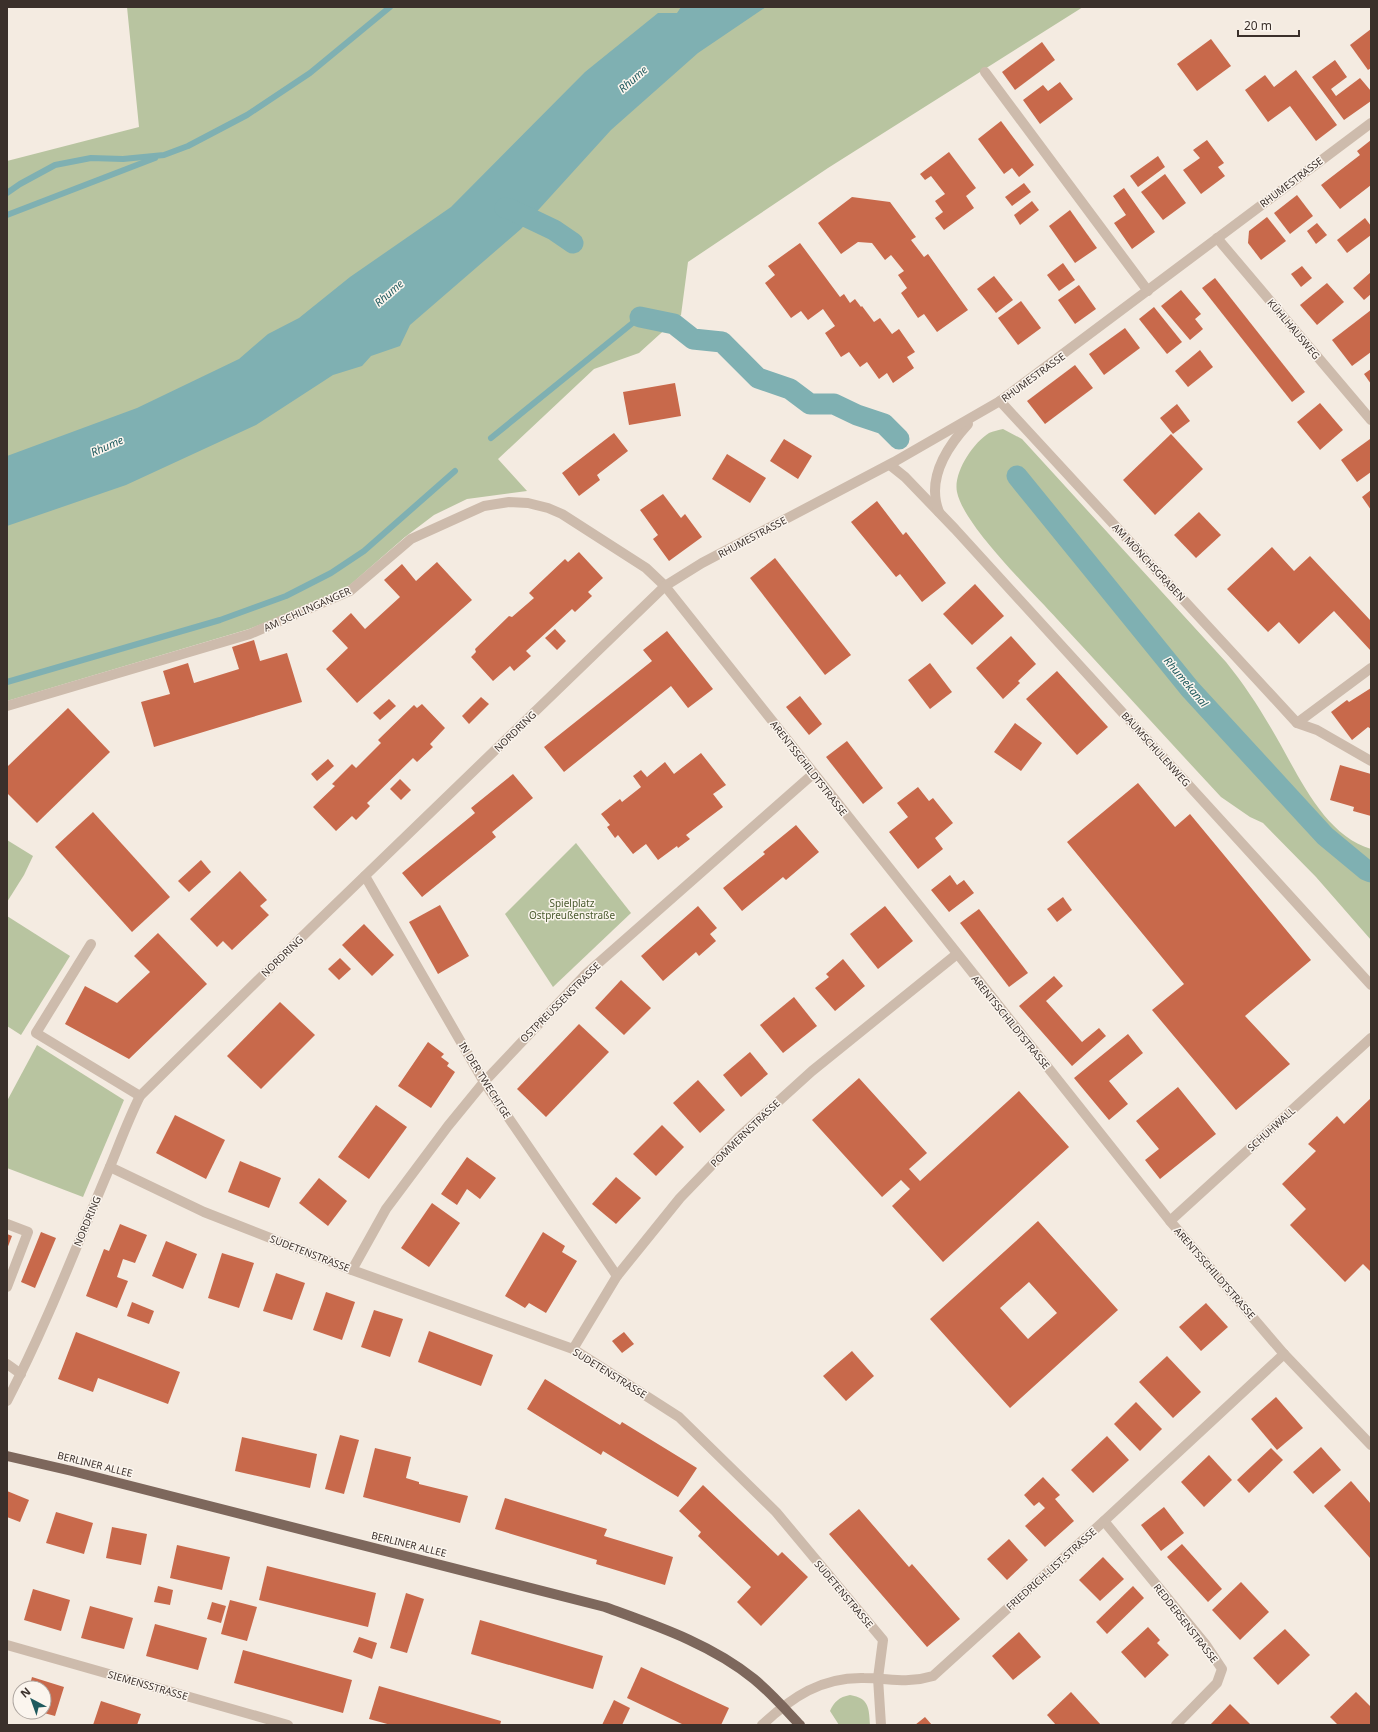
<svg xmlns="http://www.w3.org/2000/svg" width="1378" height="1732" font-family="'Noto Sans',sans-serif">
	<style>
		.green { fill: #b8c4a0 }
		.water { fill: #7fb0b2 }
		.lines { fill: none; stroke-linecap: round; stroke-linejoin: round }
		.stream { stroke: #7fb0b2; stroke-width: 6 }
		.canal { stroke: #7fb0b2; stroke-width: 21 }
		.building { fill: #c8694b; fill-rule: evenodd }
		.minor { stroke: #cdbbac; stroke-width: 10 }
		.major { stroke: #7d675c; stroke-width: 10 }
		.labels { text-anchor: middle; stroke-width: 3; stroke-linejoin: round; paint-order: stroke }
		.street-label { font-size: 10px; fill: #3b302b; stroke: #fbf5ee }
		.park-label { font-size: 10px; fill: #4a5a2e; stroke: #fbf5ee }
		.water-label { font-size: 11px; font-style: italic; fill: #1f5a5e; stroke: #fbf5ee }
	</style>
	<rect width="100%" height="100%" fill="#f4ebe1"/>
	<g class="green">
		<path d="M127 7H1083L828 168 688 262 681 315 639 353 594 369 498 459 527 491 467 499 434 515 405 537 350 585 308 606 249 629 7 701V161L139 127Z"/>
		<path d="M1003 429 1022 439 1226 662C1243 683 1257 704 1271 728 1296 769 1321 834 1371 849V940L1316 877 1263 823 1250 817 1221 797C1166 738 1112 678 1057 619 1032 591 964 526 957 492 953 473 973 443 989 433 993 431 999 430 1003 429Z"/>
		<path d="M7 840 33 856 24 875 7 902Z"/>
		<path d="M576 843 631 913 553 987 505 914Z"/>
		<path d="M7 916 70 956 21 1035 7 1026Z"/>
		<path d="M37 1045 124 1100 83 1197 7 1168V1101Z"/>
		<path d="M850 1695C869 1698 869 1708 870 1725H839L830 1711C834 1702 839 1697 850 1695Z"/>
	</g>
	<path class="water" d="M681 7H766L698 53 611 130 521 229 410 325 400 346 371 356 362 366 333 375 256 425 126 485 7 526V456L137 408 239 359 268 334 299 318 350 277 451 207 585 72 658 13H677Z"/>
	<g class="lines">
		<g class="stream">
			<path d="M7 193 20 184 55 165 91 158 123 159 164 155 188 146 247 115 310 73 390 7"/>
			<path d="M7 215 155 158"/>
			<path d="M491 438 640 317"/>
			<path d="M7 682 220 620 286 596 331 573 364 551 455 471"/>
		</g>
		<g class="canal">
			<path d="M505 208 510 209 554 230 573 243"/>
			<path d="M640 317 674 324 693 339 722 342 758 378 790 389 810 404H834L857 415 884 424 899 439"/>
			<path d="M1017 476 1190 689 1325 836 1366 870 1371 872"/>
		</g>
	</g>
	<g class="building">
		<path d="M1371 29V68L1368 70 1350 45Z"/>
		<path d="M1211 39 1231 66 1197 91 1177 64Z"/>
		<path d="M1042 42 1055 60 1015 90 1002 72Z"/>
		<path d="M1335 60 1347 77 1331 89 1336 96 1360 78 1371 91V101L1344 120 1312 77Z"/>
		<path d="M1296 70 1337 125 1316 141 1290 106 1268 122 1245 90 1265 75 1274 87Z"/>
		<path d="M1060 82 1073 99 1040 124 1023 100 1043 85 1048 91Z"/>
		<path d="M1001 121 1034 165 1019 177 1012 168 1004 174 978 139Z"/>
		<path d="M1207 140 1224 163 1218 167 1225 176 1201 194 1183 170 1200 158 1193 150Z"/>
		<path d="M1371 140V185L1340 209 1321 185 1360 155 1357 151Z"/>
		<path d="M949 152 976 188 966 196 974 208 944 230 935 218 943 212 935 201 945 194 931 176 925 180 920 174Z"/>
		<path d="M1158 156 1165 167 1138 187 1130 176Z"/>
		<path d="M1165 174 1186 203 1163 220 1141 192Z"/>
		<path d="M1024 183 1031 192 1012 206 1005 197Z"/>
		<path d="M1124 188 1155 232 1132 249 1114 223 1126 215 1113 196Z"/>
		<path d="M1297 195 1313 216 1290 234 1274 213Z"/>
		<path d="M852 197 890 202 916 237 911 240 924 257 928 254 968 310 937 332 924 314 918 318 901 293 907 288 898 275 904 271 891 255 885 260 872 243 858 242 841 254 818 223Z"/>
		<path d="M1032 201 1039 210 1020 225 1014 215Z"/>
		<path d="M1070 210 1097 248 1075 263 1049 226Z"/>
		<path d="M1267 217 1286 241 1261 260 1248 243 1249 231Z"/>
		<path d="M1365 218 1371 226V235L1347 253 1337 240Z"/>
		<path d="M1317 223 1327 235 1316 244 1307 231Z"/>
		<path d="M800 243 840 297 844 294 850 303 855 299 861 307 862 306 874 322 880 318 892 334 899 329 915 352 907 357 914 368 893 383 887 373 879 379 867 362 860 367 849 352 841 357 825 333 835 326 823 309 808 320 801 311 791 318 765 283 775 275 768 266Z"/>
		<path d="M1063 263 1075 280 1059 291 1047 275Z"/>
		<path d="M1302 266 1312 278 1301 287 1291 274Z"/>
		<path d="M1371 272V294L1364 300 1353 288Z"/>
		<path d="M994 276 1013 300 996 313 977 289Z"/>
		<path d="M1215 278 1305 392 1292 402 1202 288Z"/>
		<path d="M1327 283 1344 302 1317 325 1300 305Z"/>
		<path d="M1079 285 1096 309 1075 324 1058 300Z"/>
		<path d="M1181 290 1201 314 1195 319 1203 329 1190 340 1161 306Z"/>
		<path d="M1021 301 1041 328 1018 345 998 318Z"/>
		<path d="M1154 307 1182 342 1167 354 1139 319Z"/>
		<path d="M1371 310V352L1352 366 1332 340Z"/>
		<path d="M1125 328 1140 348 1104 375 1089 354Z"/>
		<path d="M1200 350 1213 367 1188 387 1175 371Z"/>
		<path d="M1075 365 1093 388 1045 424 1027 401Z"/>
		<path d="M1371 369V384L1364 374Z"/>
		<path d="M675 383 681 416 629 425 623 392Z"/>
		<path d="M1320 403 1343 430 1320 450 1297 422Z"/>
		<path d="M1177 404 1190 421 1173 434 1160 418Z"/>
		<path d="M614 433 628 451 597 475 600 480 579 496 562 473Z"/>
		<path d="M1171 434 1203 469 1155 515 1123 480Z"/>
		<path d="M784 439 812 456 798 479 770 461Z"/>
		<path d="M1370 439 1371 441V472L1357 482 1341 460Z"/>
		<path d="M727 454 766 478 750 503 712 479Z"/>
		<path d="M1371 490V510L1362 497Z"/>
		<path d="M663 494 681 518 685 514 702 537 669 561 653 539 658 535 640 510Z"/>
		<path d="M877 501 903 535 906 532 946 583 922 602 900 574 896 577 851 522Z"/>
		<path d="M1199 512 1221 535 1196 558 1174 535Z"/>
		<path d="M1272 547 1294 571 1310 556 1371 621V651L1334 611 1299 644 1279 622 1268 632 1227 589Z"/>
		<path d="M579 552 603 578 588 592 592 596 575 612 572 609 526 651 531 656 514 671 510 666 493 681 471 657 476 652 475 649 509 616 512 617 534 598 529 593 565 559 568 562Z"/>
		<path d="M775 558 851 655 825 675 750 578Z"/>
		<path d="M437 562 472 600 357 703 326 669 348 648 332 631 351 613 365 629 400 597 384 580 402 564 416 581Z"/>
		<path d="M975 584 1004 616 972 645 943 614Z"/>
		<path d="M555 629 566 641 557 650 545 638Z"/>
		<path d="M667 631 713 689 688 708 671 686 564 772 544 747 652 661 643 650Z"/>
		<path d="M1011 636 1036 664 1018 681 1020 683 1003 699 976 668Z"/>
		<path d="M254 640 260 661 287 653 302 702 154 747 141 702 170 694 163 671 188 663 194 683 239 669 232 647Z"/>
		<path d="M930 663 952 692 930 709 908 680Z"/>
		<path d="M1057 671 1108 727 1077 755 1026 699Z"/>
		<path d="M1371 688V729L1368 727 1352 740 1331 712 1347 700 1349 702Z"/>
		<path d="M800 696 822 724 809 735 786 707Z"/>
		<path d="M481 697 489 704 469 724 462 716Z"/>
		<path d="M389 699 396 706 380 720 373 713Z"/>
		<path d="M422 704 445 728 430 744 433 747 417 762 413 758 367 803 370 806 356 820 352 816 336 831 313 807 335 786 332 784 352 764 356 768 381 743 378 740 414 705 417 708Z"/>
		<path d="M68 708 110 752 37 823 7 793V767Z"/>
		<path d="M1015 723 1042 743 1021 771 994 752Z"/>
		<path d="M847 741 883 788 863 804 826 757Z"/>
		<path d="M701 753 726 785 713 794 723 807 686 835 690 839 678 848 677 846 658 860 646 844 633 854 618 835 615 838 607 827 610 825 601 814 620 799 622 802 641 787 633 776 641 770 647 777 665 762 674 774Z"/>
		<path d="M328 759 334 766 317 781 311 774Z"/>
		<path d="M1340 765 1371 774V816L1353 811 1354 807 1330 800Z"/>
		<path d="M513 774 533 798 492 832 496 837 422 897 402 873 475 813 471 808Z"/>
		<path d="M400 779 411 790 401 800 390 789Z"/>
		<path d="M1138 783 1175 827 1190 814 1311 960 1245 1016 1290 1064 1236 1110 1152 1010 1184 984 1067 842Z"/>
		<path d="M918 787 929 801 933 798 953 823 935 838 943 849 918 869 889 832 908 817 897 803Z"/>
		<path d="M93 812 170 897 132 932 55 847Z"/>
		<path d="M796 825 819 852 786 880 783 877 742 911 723 888 765 854 763 852Z"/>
		<path d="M201 860 211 872 189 892 178 881Z"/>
		<path d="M240 871 267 900 260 906 269 915 232 950 223 941 217 947 190 919Z"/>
		<path d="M950 875 957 885 964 880 974 893 949 912 931 890Z"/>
		<path d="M1063 897 1072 910 1057 922 1047 909Z"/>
		<path d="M440 905 469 956 438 974 409 922Z"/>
		<path d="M698 906 717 928 710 934 716 941 699 956 696 952 663 981 641 956Z"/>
		<path d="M885 906 913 941 878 969 850 934Z"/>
		<path d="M979 909 1028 973 1009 987 960 923Z"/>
		<path d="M364 924 394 955 372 976 342 945Z"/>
		<path d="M158 933 207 984 129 1059 65 1024 85 986 117 1003 150 972 134 956Z"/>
		<path d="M340 958 351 969 339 980 328 969Z"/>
		<path d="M843 959 865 986 835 1011 815 988 829 977 826 974Z"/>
		<path d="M1054 976 1063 986 1046 1001 1082 1042 1099 1028 1106 1036 1072 1066 1019 1006Z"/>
		<path d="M621 980 651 1008 624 1035 595 1008Z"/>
		<path d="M794 997 817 1026 783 1053 760 1025Z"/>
		<path d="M280 1002 315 1035 261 1089 227 1056Z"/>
		<path d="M579 1024 609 1052 546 1117 517 1089Z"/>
		<path d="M1128 1034 1143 1053 1109 1081 1128 1104 1109 1120 1074 1078Z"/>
		<path d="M428 1042 444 1054 441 1057 449 1063 447 1066 455 1072 431 1108 398 1086Z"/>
		<path d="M750 1052 768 1074 741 1097 723 1075Z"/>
		<path d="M859 1078 927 1153 909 1169 920 1181 1019 1091 1069 1147 943 1262 892 1206 910 1189 901 1180 882 1197 812 1120Z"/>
		<path d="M698 1080 725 1110 700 1133 673 1103Z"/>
		<path d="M1178 1087 1216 1134 1160 1179 1145 1160 1159 1149 1136 1121Z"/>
		<path d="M1371 1098V1272L1363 1264 1345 1282 1290 1225 1306 1209 1282 1184 1316 1151 1308 1144 1337 1116 1344 1124Z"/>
		<path d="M376 1105 407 1127 369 1179 338 1157Z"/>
		<path d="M175 1115 225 1140 206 1179 156 1153Z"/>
		<path d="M662 1125 684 1147 656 1176 633 1154Z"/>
		<path d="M467 1157 496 1178 480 1199 467 1189 457 1205 441 1194Z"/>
		<path d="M240 1161 281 1178 269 1208 228 1192Z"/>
		<path d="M616 1177 641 1198 616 1224 592 1204Z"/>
		<path d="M319 1178 347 1201 328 1226 299 1203Z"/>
		<path d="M432 1203 460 1223 429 1267 401 1248Z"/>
		<path d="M1038 1221 1118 1310 1010 1408 930 1319ZM1029 1282 1057 1313 1028 1339 1000 1308Z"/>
		<path d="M120 1224 147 1235 135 1263 123 1259 117 1277 128 1281 117 1308 86 1296 104 1249 109 1251Z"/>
		<path d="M41 1232 56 1238 35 1288 21 1282Z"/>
		<path d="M543 1232 565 1246 562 1252 577 1261 546 1313 529 1303 525 1308 505 1296Z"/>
		<path d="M7 1234 12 1236 7 1249Z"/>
		<path d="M166 1241 197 1254 183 1289 152 1276Z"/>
		<path d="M222 1253 254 1263 239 1308 208 1298Z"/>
		<path d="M276 1273 305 1283 292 1320 263 1311Z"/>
		<path d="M326 1292 355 1302 342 1340 313 1330Z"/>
		<path d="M132 1302 154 1311 149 1324 127 1316Z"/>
		<path d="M1206 1303 1228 1327 1201 1351 1179 1327Z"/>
		<path d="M374 1310 403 1319 390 1357 361 1347Z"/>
		<path d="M429 1331 493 1355 481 1386 418 1362Z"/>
		<path d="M76 1332 180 1372 168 1404 98 1378 93 1392 58 1379Z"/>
		<path d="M624 1332 634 1344 622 1353 612 1341Z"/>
		<path d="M852 1351 874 1376 846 1401 823 1376Z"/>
		<path d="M1167 1356 1201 1392 1173 1418 1139 1382Z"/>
		<path d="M545 1379 620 1425 622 1422 697 1468 678 1497 603 1451 601 1455 527 1409Z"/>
		<path d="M1276 1397 1303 1428 1277 1450 1251 1419Z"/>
		<path d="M1136 1402 1162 1429 1140 1451 1114 1424Z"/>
		<path d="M340 1435 359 1440 344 1494 325 1489Z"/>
		<path d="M1107 1436 1129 1460 1093 1493 1071 1470Z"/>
		<path d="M242 1437 317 1454 310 1488 235 1471Z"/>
		<path d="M1321 1447 1341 1470 1313 1494 1293 1472Z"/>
		<path d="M375 1448 411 1457 406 1478 419 1482V1484L468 1496 460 1523 363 1497Z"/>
		<path d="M1271 1448 1283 1460 1249 1493 1237 1480Z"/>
		<path d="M1209 1455 1232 1480 1204 1507 1181 1482Z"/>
		<path d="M1043 1477 1060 1495 1055 1499 1074 1521 1045 1547 1025 1526 1045 1508 1039 1502 1034 1506 1024 1495Z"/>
		<path d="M1351 1481 1371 1504 1370 1558 1324 1506Z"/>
		<path d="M703 1485 778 1556 782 1552 808 1577 761 1626 737 1602 751 1587 698 1536 701 1532 679 1511Z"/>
		<path d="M7 1491 29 1500 20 1522 7 1517Z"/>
		<path d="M505 1498 607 1529 604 1536 673 1557 665 1585 596 1564 597 1560 495 1529Z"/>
		<path d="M1164 1507 1184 1533 1161 1551 1141 1525Z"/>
		<path d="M859 1509 909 1567 912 1564 960 1619 927 1647 829 1534Z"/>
		<path d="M56 1512 93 1523 84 1554 46 1543Z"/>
		<path d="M112 1527 147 1534 141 1565 106 1558Z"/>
		<path d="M1009 1539 1028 1560 1007 1580 987 1559Z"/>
		<path d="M1182 1544 1222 1589 1208 1602 1167 1557Z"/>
		<path d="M177 1545 230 1557 222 1590 170 1578Z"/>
		<path d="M1103 1557 1124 1579 1100 1601 1079 1580Z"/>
		<path d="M267 1566 376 1593 368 1627 259 1600Z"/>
		<path d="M1241 1582 1269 1612 1240 1640 1212 1610Z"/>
		<path d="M158 1586 173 1590 170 1605 154 1602Z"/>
		<path d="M1133 1586 1144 1598 1107 1634 1096 1622Z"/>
		<path d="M33 1589 70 1600 61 1631 24 1620Z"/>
		<path d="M406 1593 424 1599 407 1653 390 1648Z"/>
		<path d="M230 1600 257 1607 247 1641 221 1634Z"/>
		<path d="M212 1602 226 1606 221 1623 207 1619Z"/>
		<path d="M90 1606 133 1618 124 1649 81 1638Z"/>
		<path d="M480 1620 603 1656 593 1689 471 1654Z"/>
		<path d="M155 1624 207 1638 198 1670 146 1656Z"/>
		<path d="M1148 1627 1160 1640 1157 1643 1169 1655 1145 1678 1121 1652Z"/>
		<path d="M1285 1629 1310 1655 1278 1685 1253 1658Z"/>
		<path d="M1019 1632 1041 1657 1013 1680 992 1656Z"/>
		<path d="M359 1637 377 1643 372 1659 353 1652Z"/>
		<path d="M243 1650 352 1680 343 1713 234 1683Z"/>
		<path d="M641 1667 729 1708 721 1725H684L627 1698Z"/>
		<path d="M32 1677 64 1687 55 1716 44 1713V1688H29Z"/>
		<path d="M379 1686 501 1721 500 1725H391L369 1719Z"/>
		<path d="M1071 1692 1101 1725H1056L1047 1715Z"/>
		<path d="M1356 1692 1371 1707V1725H1338L1330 1717Z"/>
		<path d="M614 1700 630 1708 622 1725H602Z"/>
		<path d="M101 1701 141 1714 137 1725H93Z"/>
		<path d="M1230 1704 1251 1725H1210Z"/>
		<path d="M925 1717 932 1725H915Z"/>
	</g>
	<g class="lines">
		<g class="minor">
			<path d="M985 72 1148 291"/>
			<path d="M1217 238 1371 420"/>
			<path d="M1000 401 1297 723 1317 730 1371 761"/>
			<path d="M890 465 905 477 955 529 1371 985"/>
			<path d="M939 512C926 479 946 448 968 424"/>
			<path d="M7 706 250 634 350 591 411 539 484 506 509 502 528 503 548 508 562 514 646 568 665 586 1170 1221 1284 1354 1371 1445"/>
			<path d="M1297 723 1371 668"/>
			<path d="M365 876 484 1082 617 1276"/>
			<path d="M91 944 36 1033 140 1096"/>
			<path d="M110 1167 204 1212 352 1270 573 1349 679 1417 776 1512 883 1640 878 1678 881 1725"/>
			<path d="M1170 1221 1371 1038"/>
			<path d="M7 1224 28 1232 7 1287"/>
			<path d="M352 1270 386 1209 448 1126 484 1082 586 974 813 774"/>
			<path d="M573 1349 617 1276 680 1198 739 1137 812 1071 957 954"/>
			<path d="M7 1364 21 1374"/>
			<path d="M7 1401C46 1326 76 1247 109 1169 119 1145 128 1120 140 1096L312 927 665 586 702 563 894 462 1000 401 1371 123"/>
			<path d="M1104 1521 1206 1645 1222 1669 1217 1683 1176 1725"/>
			<path d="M7 1645 288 1725"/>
			<path d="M762 1725C792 1697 821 1677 864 1678 890 1678 907 1684 933 1676L1104 1521 1284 1354"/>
		</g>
		<path class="major" d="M7 1456 72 1471 605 1607C657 1626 711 1644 754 1679 771 1693 785 1709 800 1725"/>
	</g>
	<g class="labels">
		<g class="street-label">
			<text transform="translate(1291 182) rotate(-37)" y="4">RHUMESTRASSE</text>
			<text transform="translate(1294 329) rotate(50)" y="4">KÜHLHAUSWEG</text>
			<text transform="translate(1033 377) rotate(-36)" y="4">RHUMESTRASSE</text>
			<text transform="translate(752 537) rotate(-28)" y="4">RHUMESTRASSE</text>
			<text transform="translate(1149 562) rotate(47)" y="4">AM MÖNCHSGRABEN</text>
			<text transform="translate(307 609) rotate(-24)" y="4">AM SCHLINGANGER</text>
			<text transform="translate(515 731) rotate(-44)" y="4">NORDRING</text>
			<text transform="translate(1156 749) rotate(48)" y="4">BAUMSCHULENWEG</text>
			<text transform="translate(809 768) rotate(52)" y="4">ARENTSSCHILDTSTRASSE</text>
			<text transform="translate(282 956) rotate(-44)" y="4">NORDRING</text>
			<text transform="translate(560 1002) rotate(-45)" y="4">OSTPREUSSENSTRASSE</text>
			<text transform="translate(1011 1022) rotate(51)" y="4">ARENTSSCHILDTSTRASSE</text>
			<text transform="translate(485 1080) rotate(58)" y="4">IN DER TWECHTGE</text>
			<text transform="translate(1271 1129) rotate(-42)" y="4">SCHUHWALL</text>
			<text transform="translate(745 1133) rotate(-44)" y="4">POMMERNSTRASSE</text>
			<text transform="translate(87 1221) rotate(-67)" y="4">NORDRING</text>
			<text transform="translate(310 1253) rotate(21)" y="4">SUDETENSTRASSE</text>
			<text transform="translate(1215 1273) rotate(49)" y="4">ARENTSSCHILDTSTRASSE</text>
			<text transform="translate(610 1373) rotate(32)" y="4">SUDETENSTRASSE</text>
			<text transform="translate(95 1464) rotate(14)" y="4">BERLINER ALLEE</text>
			<text transform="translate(409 1544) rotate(14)" y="4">BERLINER ALLEE</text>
			<text transform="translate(1051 1569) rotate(-42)" y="4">FRIEDRICH-LIST-STRASSE</text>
			<text transform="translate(844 1594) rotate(50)" y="4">SUDETENSTRASSE</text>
			<text transform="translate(1186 1623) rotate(52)" y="4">REDDERSENSTRASSE</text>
			<text transform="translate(148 1685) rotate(16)" y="4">SIEMENSSTRASSE</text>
		</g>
		<g class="park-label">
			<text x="572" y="907">Spielplatz<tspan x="572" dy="12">Ostpreußenstraße</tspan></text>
		</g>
		<g class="water-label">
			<text transform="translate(633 79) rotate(-41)" y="4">Rhume</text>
			<text transform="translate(389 293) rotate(-41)" y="4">Rhume</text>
			<text transform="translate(107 446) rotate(-24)" y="4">Rhume</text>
			<text transform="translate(1186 682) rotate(50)" y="4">Rhumekanal</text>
		</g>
	</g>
	<rect width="1378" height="1732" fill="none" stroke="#3b302b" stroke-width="16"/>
	<g transform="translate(32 1700) rotate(319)"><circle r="19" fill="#fbf5ee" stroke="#aea6a0"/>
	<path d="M0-3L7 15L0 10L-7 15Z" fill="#1f5a5e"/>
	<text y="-6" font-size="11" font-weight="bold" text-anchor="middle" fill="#3b302b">N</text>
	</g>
	<path d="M1238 30v6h61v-6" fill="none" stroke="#3b302b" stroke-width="2"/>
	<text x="1244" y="30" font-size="12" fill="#3b302b" stroke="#fbf5ee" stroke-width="3" paint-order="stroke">20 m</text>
</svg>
